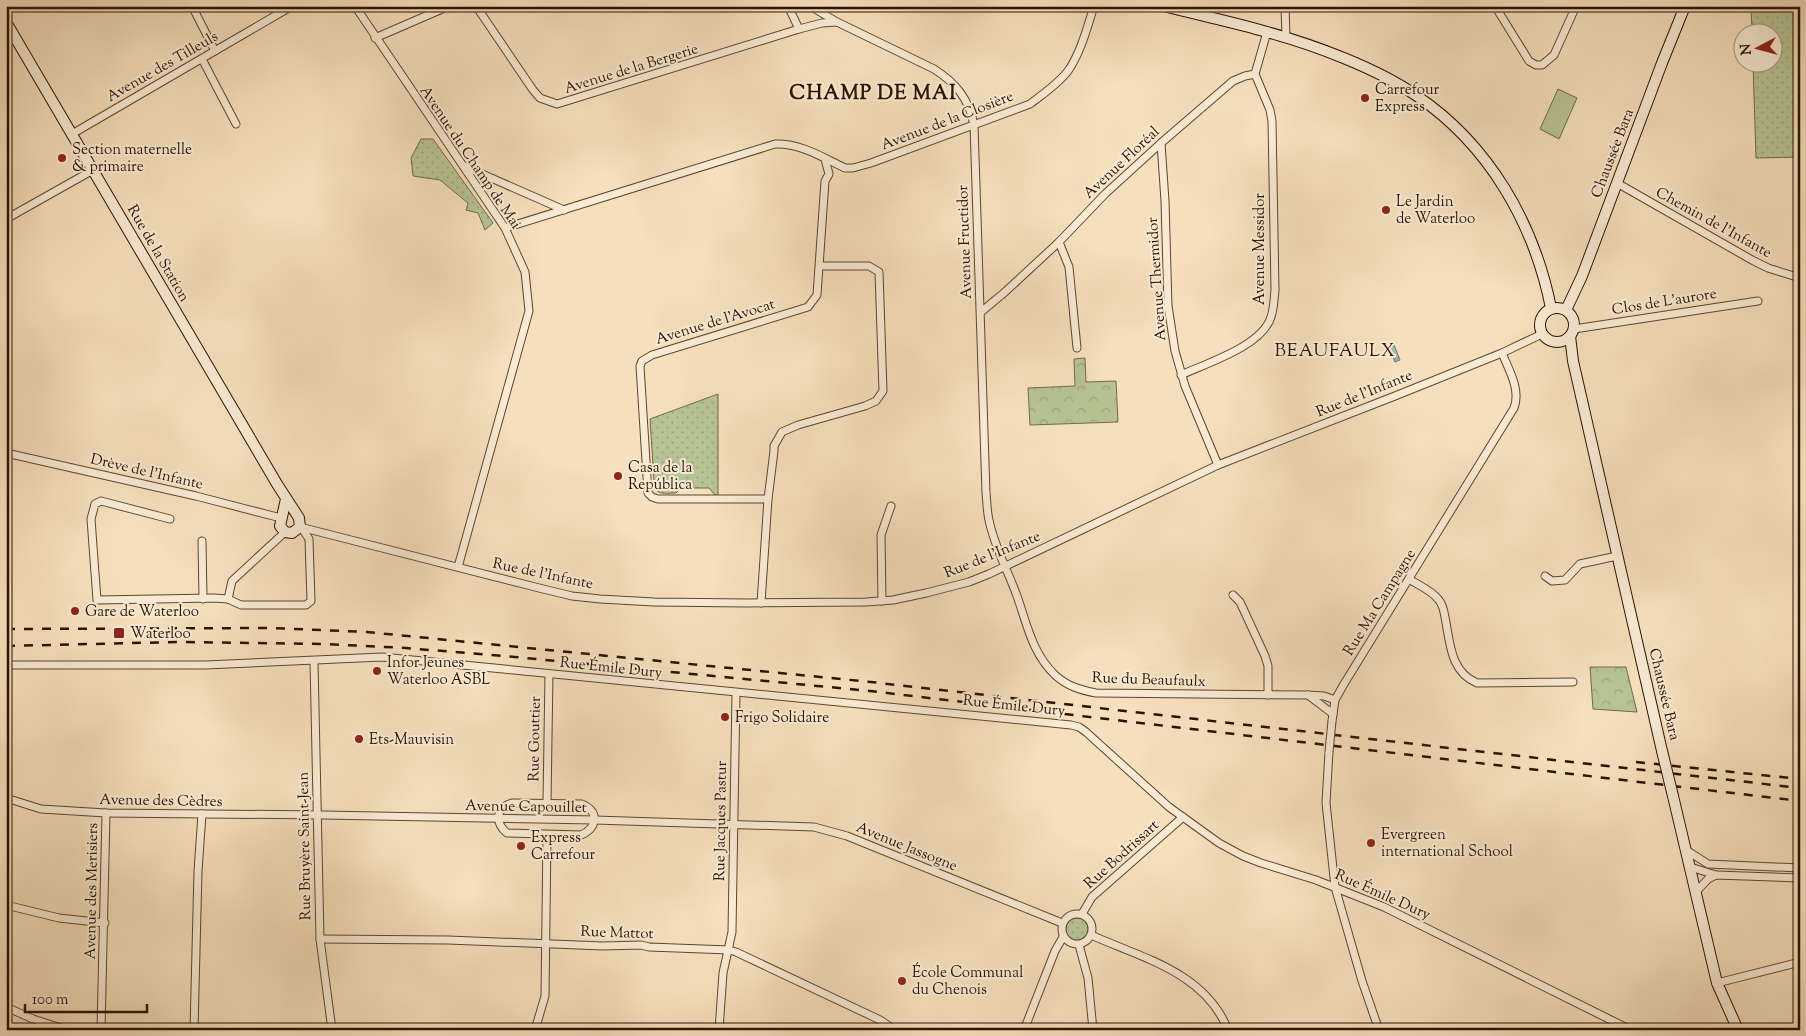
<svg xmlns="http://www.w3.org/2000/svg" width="1806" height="1036" font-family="'Sorts Mill Goudy',serif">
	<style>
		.grass { fill: url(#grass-dots); stroke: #716a4a }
		.park { fill: url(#park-crowns); stroke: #716a4a }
		.pitch { fill: #b7c394; stroke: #716a4a }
		.water { fill: url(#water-waves); stroke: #6f7967 }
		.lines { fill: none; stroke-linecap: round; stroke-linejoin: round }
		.street-casing { stroke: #5e452f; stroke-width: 9 }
		.secondary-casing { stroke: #2b1200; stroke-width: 12 }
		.street { stroke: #f8ead3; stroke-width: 7 }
		.secondary { stroke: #f8ead3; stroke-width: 10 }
		.rail { stroke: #2b1200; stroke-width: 2.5; stroke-dasharray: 9 9; stroke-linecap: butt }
		.street-bridge-casing { stroke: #5e452f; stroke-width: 9; stroke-linecap: butt }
		.secondary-bridge-casing { stroke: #2b1200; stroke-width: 12; stroke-linecap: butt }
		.street-bridge { stroke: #f8ead3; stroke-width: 7 }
		.secondary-bridge { stroke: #f8ead3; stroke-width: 10 }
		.poi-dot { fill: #8f2418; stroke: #f8ead3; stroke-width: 2 }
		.labels { text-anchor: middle; stroke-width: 4; stroke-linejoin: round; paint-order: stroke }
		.street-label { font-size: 15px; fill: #2b1200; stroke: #f8ead3 }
		.poi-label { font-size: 15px; fill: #2b1200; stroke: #f8ead3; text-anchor: start }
		.quarter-label { font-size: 18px; letter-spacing: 1px; fill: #2b1200; stroke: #f8ead3 }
		.district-label { font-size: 20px; font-weight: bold; letter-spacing: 1px; fill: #2b1200; stroke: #f8ead3 }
	</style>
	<defs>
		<pattern id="grass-dots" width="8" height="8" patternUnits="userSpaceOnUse" patternTransform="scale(1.25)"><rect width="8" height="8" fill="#b7c394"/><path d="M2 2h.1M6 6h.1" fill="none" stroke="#9ea67e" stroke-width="1.8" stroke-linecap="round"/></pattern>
		<pattern id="park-crowns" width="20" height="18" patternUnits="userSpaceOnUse" patternTransform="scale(1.25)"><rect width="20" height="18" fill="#b7c394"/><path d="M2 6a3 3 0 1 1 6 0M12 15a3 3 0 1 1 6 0" fill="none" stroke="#9ea67e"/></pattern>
		<pattern id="water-waves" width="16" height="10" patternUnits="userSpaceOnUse" patternTransform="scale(1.25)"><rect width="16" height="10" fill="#9dbdab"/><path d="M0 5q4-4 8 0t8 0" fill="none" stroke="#87a191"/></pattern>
	</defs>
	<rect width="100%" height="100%" fill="#f5dfbc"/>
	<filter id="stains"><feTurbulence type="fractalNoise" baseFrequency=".004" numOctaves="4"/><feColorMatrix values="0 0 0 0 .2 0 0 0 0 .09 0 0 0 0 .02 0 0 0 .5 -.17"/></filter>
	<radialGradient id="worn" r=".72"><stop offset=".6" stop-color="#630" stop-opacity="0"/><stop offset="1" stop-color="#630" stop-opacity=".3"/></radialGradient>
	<g class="grass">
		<path d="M1751 6H1800V157L1756 158 1753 63 1774 62V32H1752Z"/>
		<path d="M421 139H433L493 223 485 230 478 213 466 210 468 203 440 180 413 176 411 158Z"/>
		<path d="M718 394V495H715L709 488H681L676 493C664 493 658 496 652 484L654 481 650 419Z"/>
		<circle cx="1077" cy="929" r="12"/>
	</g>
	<g class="park">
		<path d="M1085 358 1086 382 1116 381 1118 422 1030 425 1028 388 1075 386 1074 359Z"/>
		<path d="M1590 667H1626L1637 712 1593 709Z"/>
	</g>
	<path class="pitch" d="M1558 89 1577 98 1559 139 1540 129Z"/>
	<path class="water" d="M1394 345 1400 360 1395 362 1389 347Z"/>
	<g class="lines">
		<defs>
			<g id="street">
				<path d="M192 6 215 51"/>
				<path d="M355 6 505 228 525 272 529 311 458 567"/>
				<path d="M476 6 533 90 540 98 557 104 799 29 822 23 836 22"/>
				<path d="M788 6 799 29"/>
				<path d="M810 6 837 22 934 69C956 83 969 99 974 125L986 493C987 502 987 512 989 520 994 546 1008 571 1017 596 1027 624 1032 653 1055 675 1067 686 1080 690 1096 693L1307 695 1324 696 1335 700"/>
				<path d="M1285 6 1286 38"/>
				<path d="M1495 6 1529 61 1536 65H1542L1554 55 1576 6"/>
				<path d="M375 38 449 6"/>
				<path d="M202 59 236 124"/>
				<path d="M72 134 292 6"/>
				<path d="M1161 143 1165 201 1168 306 1175 351 1185 386 1218 465"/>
				<path d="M464 166 564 210"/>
				<path d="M1617 183 1752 260 1768 268 1800 278"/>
				<path d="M6 219 93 170"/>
				<path d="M505 228 775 144C800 143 822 157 845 168H853L871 163 1030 104C1043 94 1058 84 1068 71 1081 52 1087 28 1094 6"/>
				<path d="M1059 242 1069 267 1077 348"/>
				<path d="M981 312 1005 292 1059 242 1105 194 1161 143 1233 81 1245 76 1255 74 1267 32"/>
				<path d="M1574 329 1758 301"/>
				<path d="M1181 375C1207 363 1262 346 1271 317 1274 308 1274 299 1275 290L1272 121 1270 110 1255 74"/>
				<path d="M6 453 196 496 281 518"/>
				<path d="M768 499H658L652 497 648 493 640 366 642 361 652 355 808 307 817 295 825 181 829 174 825 159"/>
				<path d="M170 519 101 501 95 504 91 519 97 600 214 598 228 599 241 605H306L311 601 309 539 301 527"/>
				<path d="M300 527 543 589 572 596 600 599 654 602 747 603 866 602 893 600 926 593 969 582 989 574 1218 465 1395 396 1502 353 1542 334"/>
				<path d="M202 541 203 599"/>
				<path d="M1545 576 1552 581 1565 580 1580 564 1617 556"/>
				<path d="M1409 579C1418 585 1431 590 1438 599 1442 603 1444 611 1445 617 1450 642 1450 672 1477 683L1573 682"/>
				<path d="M1233 595 1240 602 1265 656 1268 666V695"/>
				<path d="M228 599 232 581 285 532"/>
				<path d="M882 601 881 535 891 506"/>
				<path d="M761 603 768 499 774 451V446L782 432 798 425 865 406 876 401 883 391 879 272 869 266H820"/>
				<path d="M314 662 320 939 332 1030"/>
				<path d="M6 665H206L382 657 1071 725 1079 727 1086 732 1169 807 1219 843 1243 856 1261 863 1316 880 1384 907 1631 1030"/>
				<path d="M1308 695 1333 714"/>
				<path d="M1332 721 1335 700 1344 684 1514 408C1521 390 1509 370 1502 353"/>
				<path d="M1329 752 1326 803 1335 887 1362 981 1379 1030"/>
				<path d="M6 798 41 809 106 813 323 815 595 820 814 827 847 836 1062 923"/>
				<path d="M512 803 582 804C600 812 597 828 581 835L507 833C495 823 495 808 512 803Z"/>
				<path d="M547 803 549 674"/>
				<path d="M1686 850 1708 864 1800 868"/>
				<path d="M1690 867 1716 875"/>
				<path d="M1695 893 1708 879 1716 875 1800 878"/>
				<path d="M6 905 59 918 105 923"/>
				<circle cx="1077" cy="929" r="15"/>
				<path d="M1082 914 1092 897 1183 817"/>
				<path d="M1091 935C1142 958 1205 972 1228 1030"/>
				<path d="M320 939 448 940 603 946 641 945 649 947 729 950 736 952 880 1020 895 1030"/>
				<path d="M1079 945 1088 978 1093 1030"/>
				<path d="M1717 983 1800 962"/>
				<path d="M6 1007 33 1019 67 1030"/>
				<path d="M101 1030 106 813"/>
				<path d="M194 1030 198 871 202 814"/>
				<path d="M535 1030 545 996 547 835"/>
				<path d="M719 1030 723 973 732 932 736 693"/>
				<path d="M1024 1030 1055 951 1063 937"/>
			</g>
			<g id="secondary">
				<path d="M1164 6C1198 15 1233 22 1267 32 1314 45 1377 68 1417 96 1489 145 1534 223 1551 308"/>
				<path d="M6 22 277 484 299 518 300 527 292 533 285 532 280 526 286 499"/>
				<circle cx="1557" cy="325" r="17"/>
				<path d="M1566 310 1582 276 1662 63 1685 6"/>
				<path d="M1570 336 1573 361 1662 751"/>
				<path d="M1673 796 1717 983 1738 1030"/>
			</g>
		</defs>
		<use href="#street" class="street-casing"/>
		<use href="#secondary" class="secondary-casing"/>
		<use href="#street" class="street"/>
		<use href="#secondary" class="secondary"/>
		<g class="rail">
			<path d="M6 629 271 628 367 632 871 682 1800 788"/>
			<path d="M6 646 178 642 324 644 406 648 515 657 870 691 1800 801"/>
			<path d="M1636 762 1800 779"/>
		</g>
		<defs>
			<path id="street-bridge" d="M1329 752 1332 721"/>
			<path id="secondary-bridge" d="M1662 751 1673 796"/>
		</defs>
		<use href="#street-bridge" class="street-bridge-casing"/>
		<use href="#secondary-bridge" class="secondary-bridge-casing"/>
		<use href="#street-bridge" class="street-bridge"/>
		<use href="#secondary-bridge" class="secondary-bridge"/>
	</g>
	<g class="poi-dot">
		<circle cx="1365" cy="98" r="5"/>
		<circle cx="62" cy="158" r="5"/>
		<circle cx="1386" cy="210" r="5"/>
		<circle cx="618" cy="476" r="5"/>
		<circle cx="75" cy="611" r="5"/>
		<rect x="113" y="627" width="12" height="12" rx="2.5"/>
		<circle cx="377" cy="671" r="5"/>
		<circle cx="725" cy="717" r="5"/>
		<circle cx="359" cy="739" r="5"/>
		<circle cx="1371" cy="843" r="5"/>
		<circle cx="521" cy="846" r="5"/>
		<circle cx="902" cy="981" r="5"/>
	</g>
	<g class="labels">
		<g class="street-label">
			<text transform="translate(162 66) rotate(-30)" y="5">Avenue des Tilleuls</text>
			<text transform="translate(631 68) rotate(-17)" y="5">Avenue de la Bergerie</text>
			<text transform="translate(947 120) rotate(-21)" y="5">Avenue de la Closière</text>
			<text transform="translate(1612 153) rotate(-69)" y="5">Chaussée Bara</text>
			<text transform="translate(471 157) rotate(56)" y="5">Avenue du Champ de Mai</text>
			<text transform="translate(1121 162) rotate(-43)" y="5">Avenue Floréal</text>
			<text transform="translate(1714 222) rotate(29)" y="5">Chemin de l'Infante</text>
			<text transform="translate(964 242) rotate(-92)" y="5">Avenue Fructidor</text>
			<text transform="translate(1259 249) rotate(-90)" y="5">Avenue Messidor</text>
			<text transform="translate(159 253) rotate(60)" y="5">Rue de la Station</text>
			<text transform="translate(1156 279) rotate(-94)" y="5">Avenue Thermidor</text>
			<text transform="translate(1664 301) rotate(-9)" y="5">Clos de L'aurore</text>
			<text transform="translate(715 321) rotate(-17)" y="5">Avenue de l'Avocat</text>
			<text transform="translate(1364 393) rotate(-22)" y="5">Rue de l'Infante</text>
			<text transform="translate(147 471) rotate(13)" y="5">Drève de l'Infante</text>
			<text transform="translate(992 554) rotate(-22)" y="5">Rue de l'Infante</text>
			<text transform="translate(543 573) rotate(12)" y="5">Rue de l'Infante</text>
			<text transform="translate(1379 602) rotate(-58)" y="5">Rue Ma Campagne</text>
			<text transform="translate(611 667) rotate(6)" y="5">Rue Émile Dury</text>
			<text transform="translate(1149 679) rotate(2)" y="5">Rue du Beaufaulx</text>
			<text transform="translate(1665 694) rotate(77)" y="5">Chaussée Bara</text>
			<text transform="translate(1014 705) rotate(6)" y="5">Rue Émile Dury</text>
			<text transform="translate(534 739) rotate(-89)" y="5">Rue Gouttier</text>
			<text transform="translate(161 800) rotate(1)" y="5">Avenue des Cèdres</text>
			<text transform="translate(526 806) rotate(1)" y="5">Avenue Capouillet</text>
			<text transform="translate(720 821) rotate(-89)" y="5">Rue Jacques Pastur</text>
			<text transform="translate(304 846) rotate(-91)" y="5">Rue Bruyère Saint-Jean</text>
			<text transform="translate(907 846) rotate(22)" y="5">Avenue Jassogne</text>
			<text transform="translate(1121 854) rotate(-42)" y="5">Rue Bodrissart</text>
			<text transform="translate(91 891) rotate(-89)" y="5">Avenue des Merisiers</text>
			<text transform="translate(1383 894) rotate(24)" y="5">Rue Émile Dury</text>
			<text transform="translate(617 932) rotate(2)" y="5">Rue Mattot</text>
		</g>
		<g class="poi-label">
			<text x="1375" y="94">Carrefour<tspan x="1375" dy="17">Express</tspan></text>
			<text x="72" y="154">Section maternelle<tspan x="72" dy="17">&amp; primaire</tspan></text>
			<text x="1396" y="206">Le Jardin<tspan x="1396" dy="17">de Waterloo</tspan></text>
			<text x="628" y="472">Casa de la<tspan x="628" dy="17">República</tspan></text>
			<text x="85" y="616">Gare de Waterloo</text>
			<text x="130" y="638">Waterloo</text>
			<text x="387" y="667">Infor Jeunes<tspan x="387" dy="17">Waterloo ASBL</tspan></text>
			<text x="735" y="722">Frigo Solidaire</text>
			<text x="369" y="744">Ets-Mauvisin</text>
			<text x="1381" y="839">Evergreen<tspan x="1381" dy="17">international School</tspan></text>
			<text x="531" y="842">Express<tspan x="531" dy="17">Carrefour</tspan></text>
			<text x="912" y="977">École Communal<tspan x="912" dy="17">du Chenois</tspan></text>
		</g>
		<g class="quarter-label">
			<text x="1335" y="356">BEAUFAULX</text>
		</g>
		<g class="district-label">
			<text x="873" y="99">CHAMP DE MAI</text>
		</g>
	</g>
	<rect width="1806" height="1036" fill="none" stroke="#f5dfbc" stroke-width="25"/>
	<rect x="8" y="8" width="1791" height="1021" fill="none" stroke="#2b1200" stroke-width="2.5"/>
	<rect x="12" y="12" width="1781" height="1011" fill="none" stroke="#2b1200"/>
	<g transform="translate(1758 48) rotate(264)"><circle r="24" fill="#f8ead3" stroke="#a6947f"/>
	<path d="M0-4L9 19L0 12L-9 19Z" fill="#8f2418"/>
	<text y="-8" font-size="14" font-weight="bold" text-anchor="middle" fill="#2b1200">N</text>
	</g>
	<path d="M25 1004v8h122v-8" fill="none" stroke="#2b1200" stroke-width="2.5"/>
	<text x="32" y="1004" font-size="15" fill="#2b1200" stroke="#f8ead3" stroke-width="4" paint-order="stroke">100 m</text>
	<rect width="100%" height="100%" filter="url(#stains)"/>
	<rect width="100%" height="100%" fill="url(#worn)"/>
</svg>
